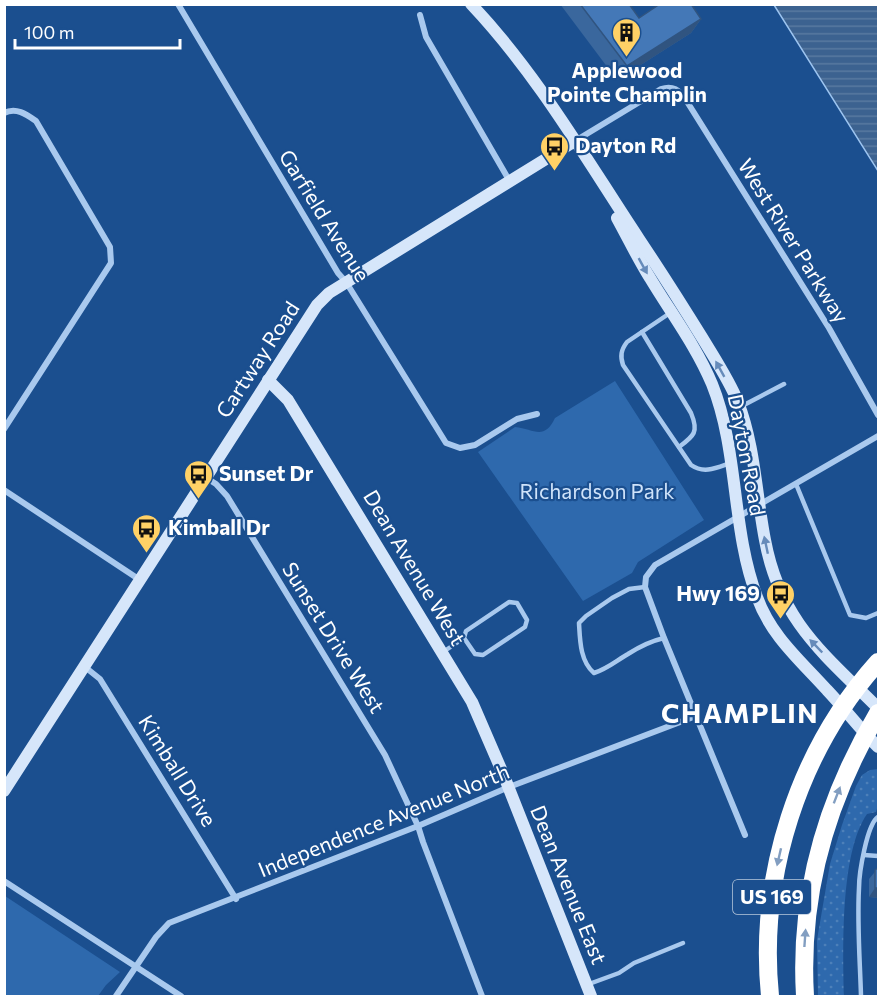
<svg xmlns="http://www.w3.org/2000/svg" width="883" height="1001" font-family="Commissioner,sans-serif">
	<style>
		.grass { fill: url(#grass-dots) }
		.green { fill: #2e69ad }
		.water { fill: url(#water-rules); stroke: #9cc4f0; stroke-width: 1.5 }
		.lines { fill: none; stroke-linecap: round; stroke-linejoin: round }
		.lane { stroke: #a9c9ee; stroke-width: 4.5 }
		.street { stroke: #a9c9ee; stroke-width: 6 }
		.secondary { stroke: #d6e6fa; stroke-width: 12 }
		.highway { stroke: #fff; stroke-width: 18 }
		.wall { fill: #3a679d }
		.shaded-wall { fill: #305480 }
		.building { fill: #4478b7; stroke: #305480; stroke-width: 1.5 }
		.oneway { fill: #668bba }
		.oneway2 { fill: #829ec1 }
		.labels { text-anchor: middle; stroke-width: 4.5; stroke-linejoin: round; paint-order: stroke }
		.shield { fill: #1b4f8f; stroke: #bbcadd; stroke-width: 1.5 }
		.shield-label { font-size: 20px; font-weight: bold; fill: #fff }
		.poi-label { font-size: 21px; font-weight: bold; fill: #fff; stroke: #1b4f8f; text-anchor: start }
		.street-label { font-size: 21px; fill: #fff; stroke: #1b4f8f }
		.park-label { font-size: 21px; fill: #cfe3fa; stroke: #1b4f8f }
		.district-label { font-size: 27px; font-weight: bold; letter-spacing: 1.5px; fill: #fff; stroke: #1b4f8f }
	</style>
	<defs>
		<pattern id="grass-dots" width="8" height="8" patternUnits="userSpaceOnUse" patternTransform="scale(1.5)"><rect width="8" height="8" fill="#2e69ad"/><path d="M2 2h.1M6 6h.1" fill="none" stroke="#4d80b9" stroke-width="1.8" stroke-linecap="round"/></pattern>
		<pattern id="water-rules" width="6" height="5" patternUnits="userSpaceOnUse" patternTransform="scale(1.5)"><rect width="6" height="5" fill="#3c6290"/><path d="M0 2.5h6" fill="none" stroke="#597aa1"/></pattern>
	</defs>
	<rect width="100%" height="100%" fill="#1b4f8f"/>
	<path class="grass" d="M878 769V805L876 812 867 814C840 853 843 949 844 996H818L817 940 830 864 842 825 856 786 862 775 870 770Z"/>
	<g class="green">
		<path d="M615 381 704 520 638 562 632 573 583 601 478 452 515 427C534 429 544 441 555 418Z"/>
		<path d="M5 896 120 972 106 985 98 996H5Z"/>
	</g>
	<path class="water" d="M774 5H878V171Z"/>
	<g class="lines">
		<g class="lane">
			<path d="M670 313 627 342C621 350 620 356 623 365L691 465C704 474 716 468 730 463"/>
			<path d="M642 332 691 413C699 432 694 436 679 447"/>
			<path d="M742 406 784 384"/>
			<path d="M796 484 850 615 866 618 878 613"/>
			<path d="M645 587 629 589 612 598 586 616 579 623C580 640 580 661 594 673 607 669 616 661 628 654 639 647 651 641 664 638"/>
			<path d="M443 652 464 638 466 631 509 602 517 603 527 620 525 627 483 655 475 654 464 638"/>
			<path d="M864 855 878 856"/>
			<path d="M589 984 619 973 634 963 683 943"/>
			<path d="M861 996C860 961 857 924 859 888 859 873 867 824 878 817"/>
		</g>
		<g class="street">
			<path d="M178 4 338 273 346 282 446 443 460 448 475 445 517 419 537 414"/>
			<path d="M420 15 426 37 509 180"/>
			<path d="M4 113C16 107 26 114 36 121L110 247 111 263 4 429"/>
			<path d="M575 141 661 89C673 85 679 90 686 100L829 328 878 415"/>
			<path d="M205 477 216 484 227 496 385 755 418 826 423 842 482 996"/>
			<path d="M4 490 140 580"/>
			<path d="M85 667 100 679 236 899"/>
			<path d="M745 835 664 638 645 587 646 577 655 565 878 436"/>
			<path d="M4 881 181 996"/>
			<path d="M116 996 156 937 169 923 418 826 509 787 696 716"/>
		</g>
		<g class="secondary">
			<path d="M471 4C538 75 586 159 639 239 661 272 682 305 703 339 715 359 729 380 738 402 755 446 756 494 765 540 780 621 823 653 878 708"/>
			<path d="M617 218C628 238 638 259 650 278 671 313 696 346 712 384 739 451 731 528 757 597 771 636 800 660 827 690 845 709 860 729 878 747"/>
			<path d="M268 380 288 400 472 702 504 776 591 996"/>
			<path d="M4 791 317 305 329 293 575 141"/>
		</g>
		<g class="highway">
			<path d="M770 996C758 877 798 751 878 662"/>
			<path d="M805 996C799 895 827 799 878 713"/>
		</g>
	</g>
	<g class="wall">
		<path d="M560 4H629L639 18 701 19 691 33 617 80Z"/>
		<path d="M879 867V898L869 897V879Z"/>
	</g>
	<g class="shaded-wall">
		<path d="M701 19 691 33 617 80 627 66Z"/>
		<path d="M875 888H879V898L869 897Z"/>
	</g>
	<g class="building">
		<path d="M580 4H629L639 18 660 4H691L701 19 627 66Z"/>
		<path d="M879 867V888H875V870Z"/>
	</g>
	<defs><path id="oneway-solid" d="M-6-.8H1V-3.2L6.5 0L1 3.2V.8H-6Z" transform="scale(1.5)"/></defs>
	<g class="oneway">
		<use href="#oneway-solid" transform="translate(643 266) rotate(61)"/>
		<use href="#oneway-solid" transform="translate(720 369) rotate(-119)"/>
		<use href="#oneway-solid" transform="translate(766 545) rotate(-102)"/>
		<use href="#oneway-solid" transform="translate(816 646) rotate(-134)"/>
	</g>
	<g class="oneway2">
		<use href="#oneway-solid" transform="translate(837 795) rotate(-69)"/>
		<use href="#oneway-solid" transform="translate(779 857) rotate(103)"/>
		<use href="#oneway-solid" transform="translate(805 938) rotate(-86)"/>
	</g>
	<defs>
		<symbol id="building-pin" viewBox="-11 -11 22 30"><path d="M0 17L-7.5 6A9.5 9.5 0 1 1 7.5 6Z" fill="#ffd166" stroke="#1b4f8f"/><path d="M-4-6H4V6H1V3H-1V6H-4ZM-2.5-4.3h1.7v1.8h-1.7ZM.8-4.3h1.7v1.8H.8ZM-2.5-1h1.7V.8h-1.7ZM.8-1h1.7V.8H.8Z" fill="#111"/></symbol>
		<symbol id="bus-pin" viewBox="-11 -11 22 30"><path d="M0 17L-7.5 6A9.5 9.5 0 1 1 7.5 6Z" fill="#ffd166" stroke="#1b4f8f"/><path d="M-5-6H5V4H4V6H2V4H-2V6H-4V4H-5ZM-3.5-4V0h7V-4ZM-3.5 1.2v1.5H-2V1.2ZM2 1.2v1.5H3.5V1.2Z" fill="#111"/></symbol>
	</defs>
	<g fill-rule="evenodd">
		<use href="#building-pin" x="610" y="16" width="33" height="45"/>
		<use href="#bus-pin" x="538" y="130" width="33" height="45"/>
		<use href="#bus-pin" x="182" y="458" width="33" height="45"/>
		<use href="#bus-pin" x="130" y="512" width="33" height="45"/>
		<use href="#bus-pin" x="764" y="578" width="33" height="45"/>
	</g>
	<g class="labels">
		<rect class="shield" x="733" y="880" width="78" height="34" rx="4.5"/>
		<g class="shield-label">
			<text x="772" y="904">US 169</text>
		</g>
		<g class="poi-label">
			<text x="627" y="78" text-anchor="middle">Applewood<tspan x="627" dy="24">Pointe Champlin</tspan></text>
			<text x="575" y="153">Dayton Rd</text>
			<text x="219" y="481">Sunset Dr</text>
			<text x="168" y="535">Kimball Dr</text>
			<text x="760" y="601" text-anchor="end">Hwy 169</text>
		</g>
		<g class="street-label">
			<text transform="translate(324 216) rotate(58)" y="7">Garfield Avenue</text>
			<text transform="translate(793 241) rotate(58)" y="7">West River Parkway</text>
			<text transform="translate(258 360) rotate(-57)" y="7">Cartway Road</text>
			<text transform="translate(746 455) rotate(79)" y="7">Dayton Road</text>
			<text transform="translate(414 568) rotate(59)" y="7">Dean Avenue West</text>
			<text transform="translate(333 638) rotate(58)" y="7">Sunset Drive West</text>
			<text transform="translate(177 771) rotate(58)" y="7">Kimball Drive</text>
			<text transform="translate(384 821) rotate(-22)" y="7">Independence Avenue North</text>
			<text transform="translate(568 885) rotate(68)" y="7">Dean Avenue East</text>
		</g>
		<g class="park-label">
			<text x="597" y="499">Richardson Park</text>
		</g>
		<g class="district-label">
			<text x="740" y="723">CHAMPLIN</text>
		</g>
	</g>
	<rect width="883" height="1001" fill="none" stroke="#ffffff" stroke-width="12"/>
	<path d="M15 39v9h165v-9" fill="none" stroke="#ffffff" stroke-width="3"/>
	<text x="24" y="39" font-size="18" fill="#ffffff" stroke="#1b4f8f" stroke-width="4.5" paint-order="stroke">100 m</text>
</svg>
